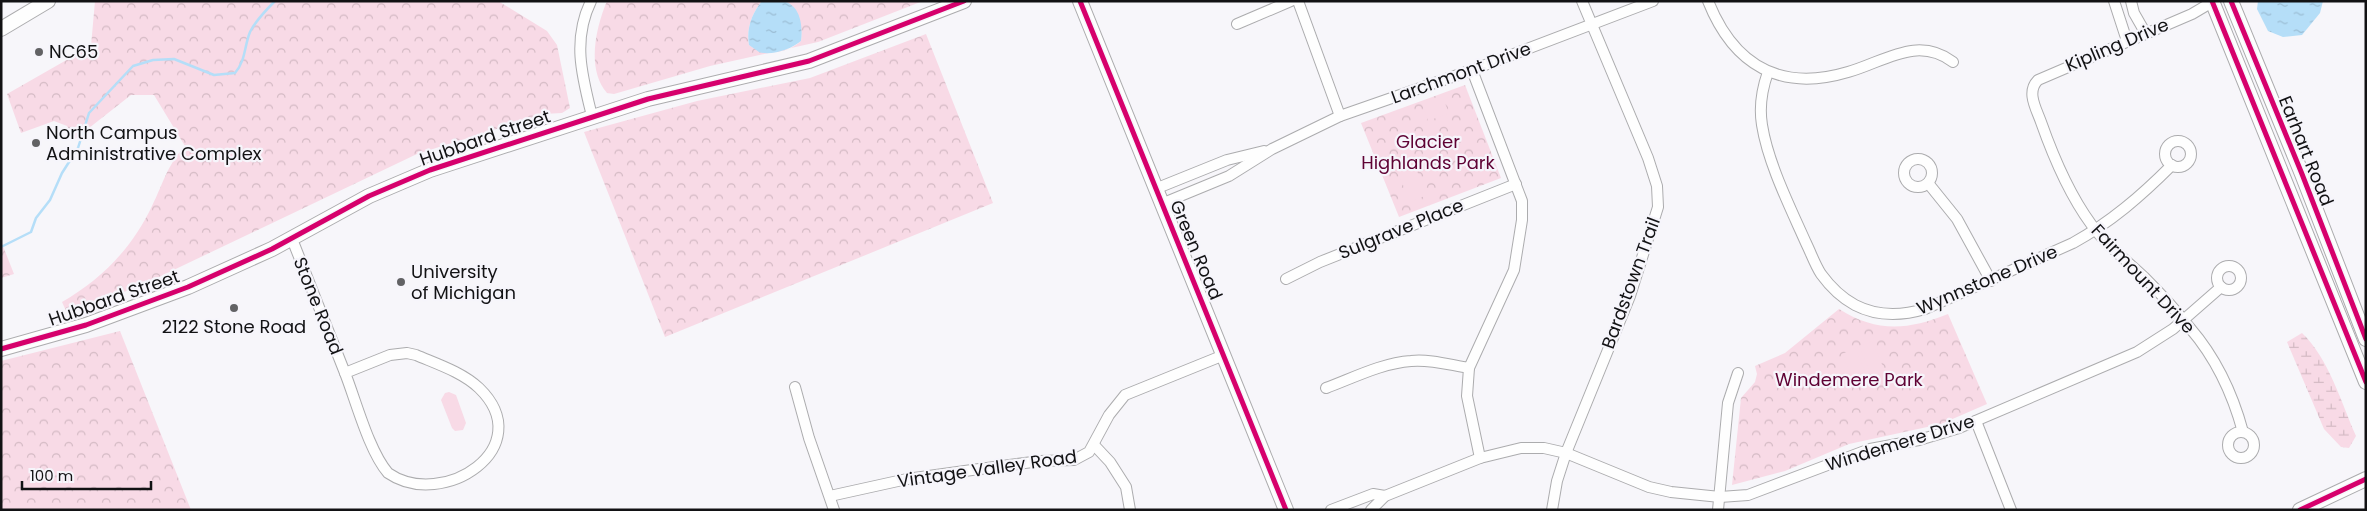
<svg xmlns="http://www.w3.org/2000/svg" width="2367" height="511" font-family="Poppins,sans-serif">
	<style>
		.forest { fill: url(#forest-crowns) }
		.wetland { fill: url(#wetland-marsh) }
		.pitch { fill: #f8dae6 }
		.water { fill: url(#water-ripples) }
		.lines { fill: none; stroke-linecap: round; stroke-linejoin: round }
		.stream { stroke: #b5def8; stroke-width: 2.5 }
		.street-casing { stroke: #acacae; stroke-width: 12 }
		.secondary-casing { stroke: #acacae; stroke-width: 16 }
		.street { stroke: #fefefe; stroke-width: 10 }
		.secondary { stroke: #fefefe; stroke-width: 14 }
		.cycleway-casing { stroke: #f6f5fb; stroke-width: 8 }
		.cycleway { stroke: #d6006c; stroke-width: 5 }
		.poi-dot { fill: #626264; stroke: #f6f5fb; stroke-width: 2 }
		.labels { text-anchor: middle; stroke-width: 4.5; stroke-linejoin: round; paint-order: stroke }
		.street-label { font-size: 18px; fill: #121214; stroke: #f6f5fb }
		.poi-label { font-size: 18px; fill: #121214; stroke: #f6f5fb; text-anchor: start }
		.park-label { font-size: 18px; fill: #5f0234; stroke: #f6f5fb }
	</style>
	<defs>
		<pattern id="forest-crowns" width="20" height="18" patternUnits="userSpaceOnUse" patternTransform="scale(1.25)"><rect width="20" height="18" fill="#f8dae6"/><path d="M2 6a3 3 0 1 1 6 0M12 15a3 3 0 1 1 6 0" fill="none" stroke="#d4bac4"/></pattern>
		<pattern id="wetland-marsh" width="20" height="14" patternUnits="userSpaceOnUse" patternTransform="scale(1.25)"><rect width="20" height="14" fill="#f8dae6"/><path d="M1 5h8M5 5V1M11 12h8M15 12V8" fill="none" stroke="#d4bac4"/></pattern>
		<pattern id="water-ripples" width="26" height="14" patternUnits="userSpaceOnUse" patternTransform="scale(1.25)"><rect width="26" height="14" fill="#b5def8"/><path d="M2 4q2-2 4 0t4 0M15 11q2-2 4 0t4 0" fill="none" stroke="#9bbdd4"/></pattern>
	</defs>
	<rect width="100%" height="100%" fill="#f7f6fa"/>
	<g class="forest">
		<path d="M95 1H498L547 31 557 45 570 108 562 113 544 114 417 154 140 286 67 313 62 302C102 279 132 248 152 206 164 182 166 167 185 146L154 95H131L75 139 67 126 54 121 21 133 7 94 91 46Z"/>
		<path d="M607 1H762C752 13 746 29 749 45 764 56 787 54 801 41 803 26 798 9 783 1H923L818 42 710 66 614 94 607 93C586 69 596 27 607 1Z"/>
		<path d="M926 34 993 203 665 337 584 132 697 101 810 78Z"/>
		<path d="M1465 85 1501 178 1399 217 1361 123Z"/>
		<path d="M1 241 14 274 1 278Z"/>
		<path d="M1839 309C1877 333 1908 330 1948 314L1987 404 1941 424 1849 444 1785 471 1732 485 1741 398 1755 382 1757 374 1755 366 1785 353Z"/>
		<path d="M120 331 191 510H1V361Z"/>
	</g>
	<path class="wetland" d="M2302 333C2329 359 2341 402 2356 436L2349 448 2341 447 2324 429 2287 342Z"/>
	<g class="pitch">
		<path d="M1444 101 1449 113 1428 121 1424 109Z"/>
		<path d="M1415 166 1427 195 1410 202 1398 173Z"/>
		<path d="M1872 341 1884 369 1871 374 1859 346Z"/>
		<path d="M1855 348 1867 376 1854 382 1842 354Z"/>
		<path d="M449 392 456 395 466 423 463 430 455 431 452 428 441 400 445 393Z"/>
	</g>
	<g class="water">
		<path d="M762 1C769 1 777 0 783 1 801 5 803 27 801 41 792 49 771 56 759 52 756 50 752 47 749 45 746 29 752 13 762 1Z"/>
		<path d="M2258 1H2323L2320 13 2302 35 2283 37 2268 31 2257 9Z"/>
	</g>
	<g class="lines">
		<path class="stream" d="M1 247 31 232 36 218 50 200 62 173 78 148 89 113 133 66 153 60 174 59 214 75 235 73C246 60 244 47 250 32 256 20 266 10 275 1"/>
		<defs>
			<g id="street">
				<path d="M591 1C572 40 582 76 592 116"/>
				<path d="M1298 1 1340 116"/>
				<path d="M1708 1C1734 66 1781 92 1848 72 1884 62 1917 35 1953 62"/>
				<path d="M2114 1 2127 41"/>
				<path d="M2131 1 2134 13 2146 34"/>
				<path d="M2214 1 2192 14 2038 80C2026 92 2036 108 2041 122 2053 156 2069 194 2091 224 2105 244 2126 260 2144 277 2160 293 2176 310 2190 328 2215 357 2233 395 2243 432"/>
				<path d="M1237 24 1291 1"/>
				<path d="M1472 70 1522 201V220L1514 270 1469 368 1467 396 1480 458"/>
				<path d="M1768 72C1762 89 1759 107 1762 125 1768 163 1790 207 1806 243 1811 253 1815 265 1821 274 1829 285 1842 298 1855 305 1878 317 1901 316 1925 309L2073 243C2111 222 2141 196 2172 165"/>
				<circle cx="2178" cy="154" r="13"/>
				<circle cx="1918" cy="173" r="14"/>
				<path d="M1928 183 1957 219 1991 281"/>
				<path d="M1155 189 1227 160 1264 151"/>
				<path d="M1161 204 1229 176 1272 149 1340 116 1472 70 1653 1"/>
				<path d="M292 239 345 373"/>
				<circle cx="2229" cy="278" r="12"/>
				<path d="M1286 279 1320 262 1516 184"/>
				<path d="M407 353 416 355C437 364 462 372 479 388 540 447 443 511 388 473 369 451 356 401 345 373L390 355Z"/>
				<path d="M795 387 809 438 834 510"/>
				<path d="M1326 388C1353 378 1382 363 1411 361 1430 359 1450 365 1469 368"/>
				<path d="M1976 421 2011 510"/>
				<circle cx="2241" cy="445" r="13"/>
				<path d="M1094 445 1110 462 1126 487 1130 510"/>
				<path d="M830 496 907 479 972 470 1040 461 1074 460 1089 452 1109 415 1125 395 1224 355"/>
				<path d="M1331 510 1373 494 1385 496"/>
				<path d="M1371 510 1385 496 1480 458 1521 448H1544L1566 453 1649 487 1671 492 1720 497 1748 495 1870 449 1919 440 1959 428 2137 352 2173 329 2221 287"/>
				<path d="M1552 510 1557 481 1566 453 1630 296 1658 207 1657 186 1648 158 1582 1"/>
				<path d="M1718 510 1728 403 1738 373"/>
			</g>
			<g id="secondary">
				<path d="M1080 1 1286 510"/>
				<path d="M2212 1 2366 382"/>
				<path d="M2231 1 2302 174 2366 339"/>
				<path d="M1 29 48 1"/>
				<path d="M1 349 86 325 188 287 272 249 369 196 430 170 648 99 809 61 964 1"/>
				<path d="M2300 510 2366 479"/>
			</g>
		</defs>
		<use href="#street" class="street-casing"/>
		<use href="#secondary" class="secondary-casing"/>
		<use href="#street" class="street"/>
		<use href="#secondary" class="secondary"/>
		<defs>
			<g id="cycleway">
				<path d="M1080 1 1286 510"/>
				<path d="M2212 1 2366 382"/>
				<path d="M2231 1 2302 174 2366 339"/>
				<path d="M1 349 86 325 188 287 272 249 369 196 430 170 648 99 809 61 964 1"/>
				<path d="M2300 510 2366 479"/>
			</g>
		</defs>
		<use href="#cycleway" class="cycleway-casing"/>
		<use href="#cycleway" class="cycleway"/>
	</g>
	<g class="poi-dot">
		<circle cx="39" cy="52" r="5"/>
		<circle cx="36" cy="143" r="5"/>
		<circle cx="401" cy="282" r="5"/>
		<circle cx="234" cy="308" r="5"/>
	</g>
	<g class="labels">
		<g class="street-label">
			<text transform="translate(2117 45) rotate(-23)" y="6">Kipling Drive</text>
			<text transform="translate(1461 73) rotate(-20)" y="6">Larchmont Drive</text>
			<text transform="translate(485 138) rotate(-19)" y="6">Hubbard Street</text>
			<text transform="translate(2306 151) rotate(68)" y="6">Earhart Road</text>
			<text transform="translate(1401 229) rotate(-22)" y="6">Sulgrave Place</text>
			<text transform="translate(1196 250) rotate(67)" y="6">Green Road</text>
			<text transform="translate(2143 279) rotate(47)" y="6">Fairmount Drive</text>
			<text transform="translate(1987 280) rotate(-23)" y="6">Wynnstone Drive</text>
			<text transform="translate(1631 283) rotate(-70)" y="6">Bardstown Trail</text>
			<text transform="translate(114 298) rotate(-19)" y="6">Hubbard Street</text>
			<text transform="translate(318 306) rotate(68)" y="6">Stone Road</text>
			<text transform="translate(1900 443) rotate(-17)" y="6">Windemere Drive</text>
			<text transform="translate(987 469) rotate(-8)" y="6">Vintage Valley Road</text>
		</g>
		<g class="poi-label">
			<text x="49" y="58">NC65</text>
			<text x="46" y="139">North Campus<tspan x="46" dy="21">Administrative Complex</tspan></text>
			<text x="411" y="278">University<tspan x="411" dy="21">of Michigan</tspan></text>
			<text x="234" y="333" text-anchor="middle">2122 Stone Road</text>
		</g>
		<g class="park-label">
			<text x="1428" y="148">Glacier<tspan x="1428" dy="21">Highlands Park</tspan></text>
			<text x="1849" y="386">Windemere Park</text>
		</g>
	</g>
	<rect width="2367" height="511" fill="none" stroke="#121214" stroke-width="5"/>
	<path d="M22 481v8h129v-8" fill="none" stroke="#121214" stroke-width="2.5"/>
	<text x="30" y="481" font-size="15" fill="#121214" stroke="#f6f5fb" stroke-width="4" paint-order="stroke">100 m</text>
</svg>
